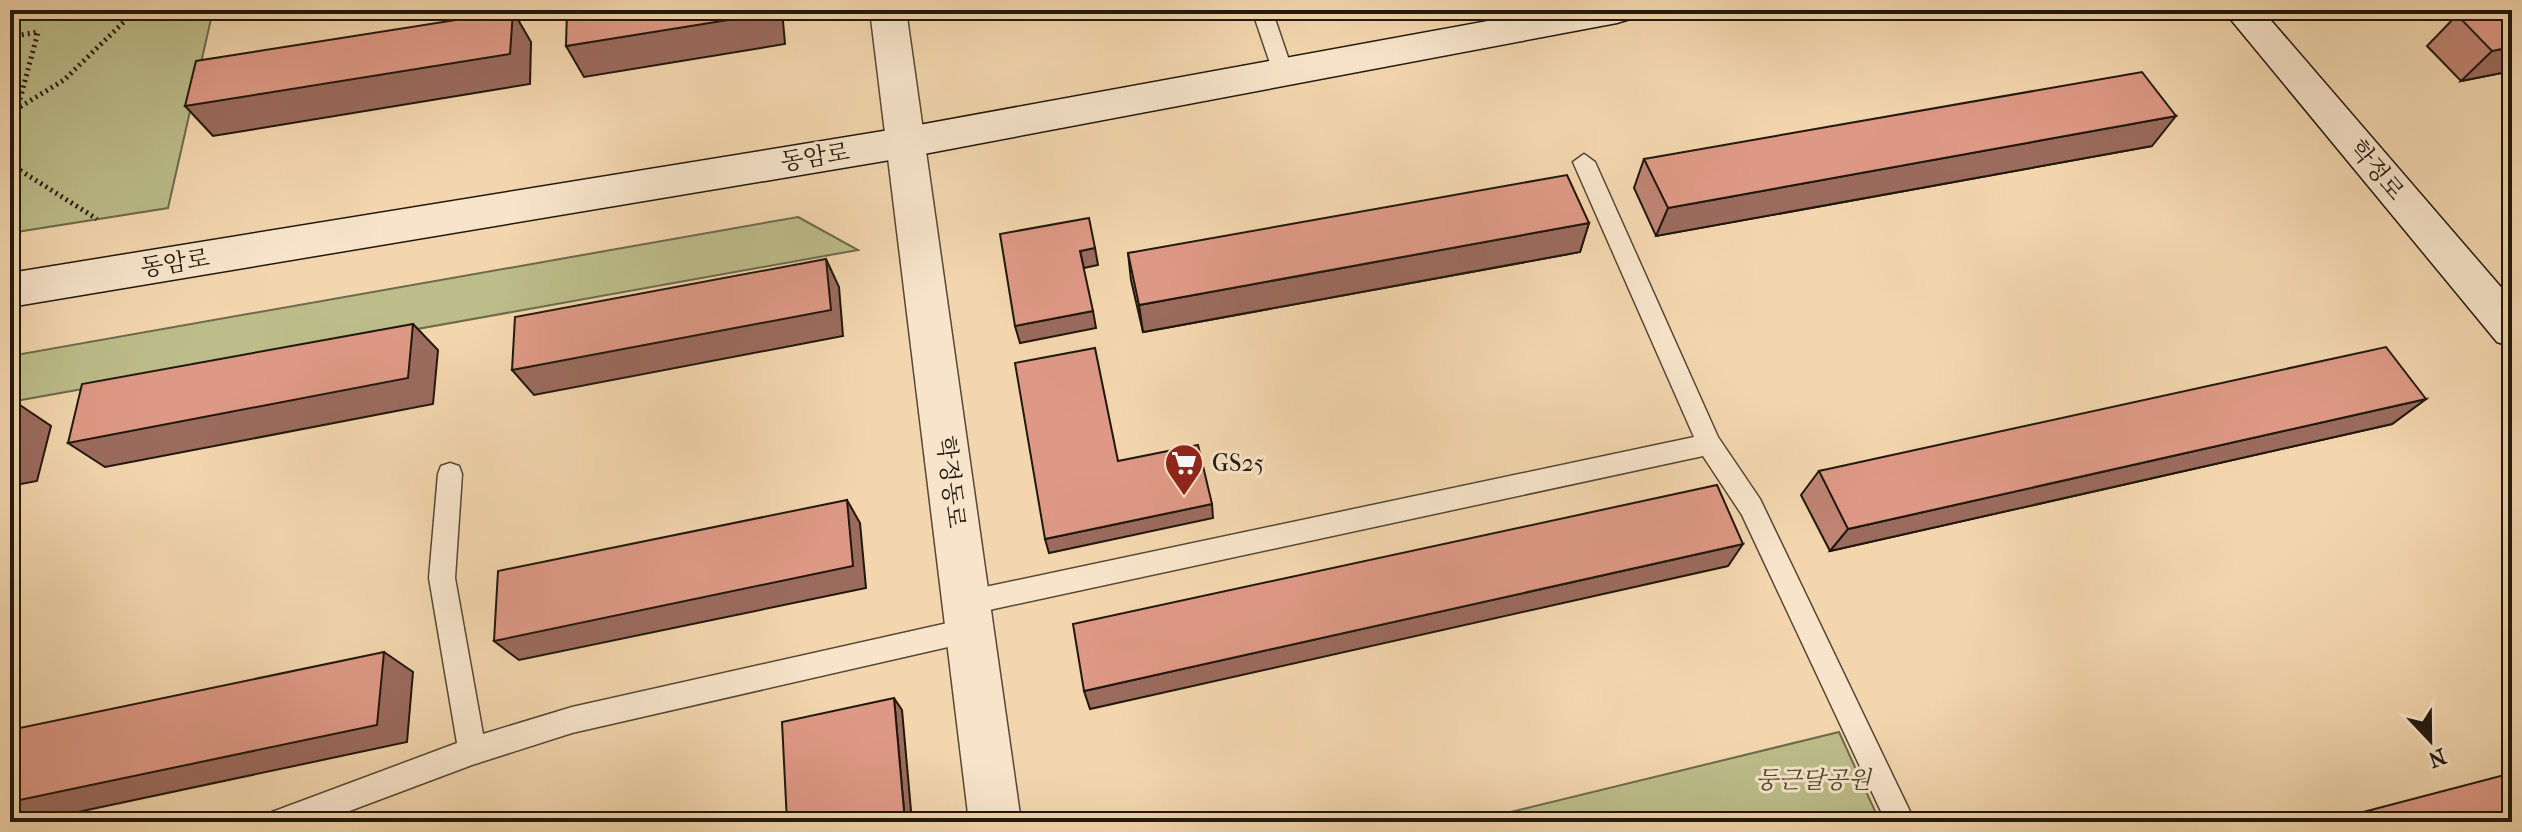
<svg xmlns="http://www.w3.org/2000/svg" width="2522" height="832" font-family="'IM FELL French Canon','Noto Serif KR',serif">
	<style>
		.green { fill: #bcbd8a; stroke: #6e6a4c; stroke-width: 2 }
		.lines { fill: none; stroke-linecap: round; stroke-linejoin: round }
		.service-casing { stroke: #554835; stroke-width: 3 }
		.minor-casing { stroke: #554835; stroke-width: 3 }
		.secondary-casing { stroke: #20180d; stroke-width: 3 }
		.path { stroke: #20180d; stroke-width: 5; stroke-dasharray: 2 4; stroke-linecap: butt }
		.service { fill: #f7e4ca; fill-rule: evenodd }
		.minor { fill: #f7e4ca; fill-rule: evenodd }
		.secondary { fill: #f7e4ca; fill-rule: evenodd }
		.wall { fill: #bf8473; stroke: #20180d; stroke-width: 2 }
		.shaded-wall { fill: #9b6b5e; stroke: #20180d; stroke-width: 2 }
		.building { fill: #de9986; stroke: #20180d; stroke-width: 2 }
		.labels { text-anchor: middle; stroke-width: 6; stroke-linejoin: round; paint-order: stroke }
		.street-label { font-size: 24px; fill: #20180d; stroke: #f7e4ca }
		.poi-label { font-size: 24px; fill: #20180d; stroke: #f7e4ca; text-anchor: start }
		.park-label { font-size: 24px; font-style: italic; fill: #4f4a32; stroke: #f7e4ca }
	</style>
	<rect width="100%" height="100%" fill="#f3d6ae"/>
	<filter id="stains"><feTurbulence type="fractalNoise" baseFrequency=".0025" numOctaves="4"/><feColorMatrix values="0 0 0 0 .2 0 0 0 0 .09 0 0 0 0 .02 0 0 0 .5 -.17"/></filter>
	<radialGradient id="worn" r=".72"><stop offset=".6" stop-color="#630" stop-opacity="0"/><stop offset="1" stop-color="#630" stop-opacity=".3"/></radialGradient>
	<g class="green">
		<path d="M10 10H213L168 208 10 233Z"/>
		<path d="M798 217 858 250 10 402V356Z"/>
		<path d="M1839 732 1880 822H1470Z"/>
	</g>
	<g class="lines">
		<defs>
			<g id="service">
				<path d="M1252 10H1272L1293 72 1290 77 1283 79 1273 72Z"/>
				<path d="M1584 154 1595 162 1718 437 1760 499 1915 822H1886L1742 515 1703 456 966 615 957 612 953 603 957 594 966 591 1694 437 1573 162Z"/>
				<path d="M450 463 459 466 462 474 455 578 483 734 572 707 970 618 979 621 983 630 979 639 970 642 572 733 472 765 320 822H268L272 812 457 743 429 578 438 474 441 466Z"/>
			</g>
			<path id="minor" d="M870 10H906L1021 822H969Z"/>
			<g id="secondary">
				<path d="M1548 10H1635L1630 19 1617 23 908 157 10 307V273L908 127Z"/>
				<path d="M2223 10H2262L2512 300V347L2497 342Z"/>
			</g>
		</defs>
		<use href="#service" class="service-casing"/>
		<use href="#minor" class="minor-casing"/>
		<use href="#secondary" class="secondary-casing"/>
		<g class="path">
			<path d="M10 37 38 32 18 107"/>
			<path d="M10 113 64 80 130 16 131 10"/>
			<path d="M10 164 97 219"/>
		</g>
		<use href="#service" class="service"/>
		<use href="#minor" class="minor"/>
		<use href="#secondary" class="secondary"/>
	</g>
	<g class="wall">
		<path d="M2512 10V71L2461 81 2427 46 2457 15Z"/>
		<path d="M2152 146 1656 236 1634 188 1644 159Z"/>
		<path d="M1589 223 1580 252 1143 332 1131 280 1128 253Z"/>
		<path d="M2426 399 2392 424 1830 551 1801 495 1819 471Z"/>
	</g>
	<g class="shaded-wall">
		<path d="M772 10H782L785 44 584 77 566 46Z"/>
		<path d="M513 11 531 42 530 84 213 136 185 106Z"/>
		<path d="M2512 47V71L2461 81 2492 51Z"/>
		<path d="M2176 116 2152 146 1656 236 1668 208Z"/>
		<path d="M1589 223 1580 252 1143 332 1139 305Z"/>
		<path d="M1095 248 1098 265 1084 268 1080 251Z"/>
		<path d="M826 259 839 287 843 336 534 395 512 370Z"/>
		<path d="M1093 311 1096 328 1020 343 1015 326Z"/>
		<path d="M413 324 438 350 433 404 105 467 68 443Z"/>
		<path d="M2426 399 2392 424 1830 551 1848 529Z"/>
		<path d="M14 401 51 426 37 481 10 486V416Z"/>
		<path d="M847 500 860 523 866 588 519 660 494 641Z"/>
		<path d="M1212 504 1213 518 1049 553 1045 539Z"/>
		<path d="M1743 544 1728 566 1090 709 1084 691Z"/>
		<path d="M384 652 413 672 407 742 31 822H20L10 819V802Z"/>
		<path d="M894 698 902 710 912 822H905Z"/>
	</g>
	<g class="building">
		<path d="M567 10H772V13L566 46Z"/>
		<path d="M2485 10H2512V47L2492 51 2457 15Z"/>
		<path d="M513 11 510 54 185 106 196 61Z"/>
		<path d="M2142 72 2176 116 1668 208 1644 159Z"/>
		<path d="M1567 175 1589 223 1139 305 1128 253Z"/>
		<path d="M1089 218 1095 248 1080 251 1093 311 1015 326 1000 234Z"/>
		<path d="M826 259 831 310 512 370 515 317Z"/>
		<path d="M413 324 408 378 68 443 82 384Z"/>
		<path d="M2386 347 2426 399 1848 529 1819 471Z"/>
		<path d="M1095 348 1118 461 1198 445 1212 504 1045 539 1015 363Z"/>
		<path d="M14 401 10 416V402Z"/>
		<path d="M1717 485 1743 544 1084 691 1073 624Z"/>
		<path d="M847 500 853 566 494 641 498 571Z"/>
		<path d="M384 652 377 725 10 802V730Z"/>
		<path d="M894 698 905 822H787L782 722Z"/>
		<path d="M2512 773V822H2325Z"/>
	</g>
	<defs>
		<symbol id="supermarket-pin" viewBox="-11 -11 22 30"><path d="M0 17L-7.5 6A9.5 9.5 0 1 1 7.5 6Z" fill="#8f2418" stroke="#f7e4ca"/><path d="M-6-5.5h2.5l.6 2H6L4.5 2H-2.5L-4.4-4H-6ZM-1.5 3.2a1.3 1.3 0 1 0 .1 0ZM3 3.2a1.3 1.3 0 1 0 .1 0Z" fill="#fff"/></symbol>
	</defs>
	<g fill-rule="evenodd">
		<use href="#supermarket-pin" x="1162" y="441" width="44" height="60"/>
	</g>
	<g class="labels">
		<g class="street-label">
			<text transform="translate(815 157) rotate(-9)" y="8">동암로</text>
			<text transform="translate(2377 170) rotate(50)" y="8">학정로</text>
			<text transform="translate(175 263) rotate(-9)" y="8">동암로</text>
			<text transform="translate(951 482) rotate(83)" y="8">학정동로</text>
		</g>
		<g class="poi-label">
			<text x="1212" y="471">GS25</text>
		</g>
		<g class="park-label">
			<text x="1813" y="788">둥근달공원</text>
		</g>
	</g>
	<rect width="2522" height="832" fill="none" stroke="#f3d6ae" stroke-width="40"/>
	<rect x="12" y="12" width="2498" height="808" fill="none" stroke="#20180d" stroke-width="4"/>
	<rect x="20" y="20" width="2482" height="792" fill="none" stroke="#20180d" stroke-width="2"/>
	<g transform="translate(2430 740) rotate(158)" stroke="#f7e4ca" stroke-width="6" paint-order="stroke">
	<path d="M0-6L14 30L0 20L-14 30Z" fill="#20180d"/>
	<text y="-12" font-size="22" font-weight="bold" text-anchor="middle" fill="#20180d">N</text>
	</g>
	<rect width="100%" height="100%" filter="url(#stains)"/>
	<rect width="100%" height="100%" fill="url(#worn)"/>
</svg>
